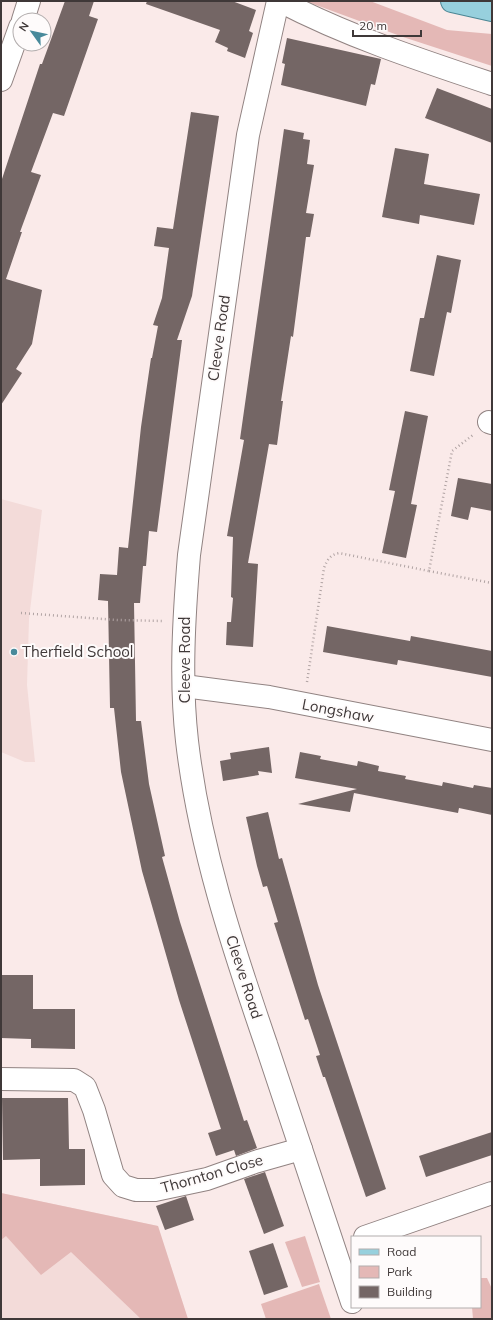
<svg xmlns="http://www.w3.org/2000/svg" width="493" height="1320" font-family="Mulish,sans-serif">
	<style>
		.built { fill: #f3dbd9 }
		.green { fill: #e4b8b6 }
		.building { fill: #746665 }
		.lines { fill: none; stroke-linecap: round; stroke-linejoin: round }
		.minor-casing { stroke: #918382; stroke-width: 24 }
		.major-casing { stroke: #4b8694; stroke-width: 24 }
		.path { stroke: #b0a3a3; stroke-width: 2.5; stroke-dasharray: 1 3; stroke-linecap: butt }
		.minor { stroke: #fff; stroke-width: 22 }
		.major { stroke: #97d0dd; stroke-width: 22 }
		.poi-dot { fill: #488a9b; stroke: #fefbfb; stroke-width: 1.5 }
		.labels { text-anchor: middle; stroke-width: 4; stroke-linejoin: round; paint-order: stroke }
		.street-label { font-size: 15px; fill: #3f3838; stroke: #fefbfb }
		.poi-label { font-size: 15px; fill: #3f3838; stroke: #fefbfb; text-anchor: start }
	</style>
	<rect width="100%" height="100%" fill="#faeae9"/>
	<g class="built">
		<path d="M1 499 42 510 29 619 27 685 35 762H25L1 752Z"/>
		<path d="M1 1193 158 1226 188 1319H1Z"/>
	</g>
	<g class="green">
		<path d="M305 1H370L447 30 492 34V66L403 37Z"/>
		<path d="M1 1193 158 1226 188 1319H141L71 1252 41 1275 6 1236 1 1240Z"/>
		<path d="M305 1236 320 1282 302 1287 285 1242Z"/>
		<path d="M480 1278H487L492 1289V1319H473L472 1307H480Z"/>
		<path d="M319 1284 331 1319H266L261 1304Z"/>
	</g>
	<g class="building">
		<path d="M65 1H94L89 16 98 19 64 116 53 113 31 172 41 175 20 232H22L6 279 42 290 32 344 16 369 22 373 1 405V182L40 64H42Z"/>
		<path d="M147 1H232L256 10 249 31 253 33 245 58 227 51 228 48 215 42 220 30 146 4Z"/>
		<path d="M287 38 381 59 375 85 371 84 366 106 281 85 285 64 282 63Z"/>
		<path d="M437 88 492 109V143L425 118Z"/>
		<path d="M191 112 219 116 192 296 177 340H182L157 532 149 531 146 566H143L140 603H134L136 721H141L149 784 165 856 162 857 180 922 244 1121 247 1120 257 1148 236 1156 234 1150 216 1156 208 1133 221 1129 179 1000 142 871 121 772 114 708H110L108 601 98 600 100 574 117 575 119 547 128 548 141 427 151 358H152L158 326 153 325 162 298 169 248 154 246 157 227 173 229Z"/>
		<path d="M284 129 304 133 303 139 310 140 307 164 314 165 306 213 314 214 310 237H306L293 337 291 336 281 401H283L277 445 269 444 248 563 258 564 253 647 226 645 227 622H231L233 598 231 597 233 537 227 536 244 440 240 439Z"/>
		<path d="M395 148 429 154 424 184 480 194 474 225 420 215 419 224 382 217Z"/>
		<path d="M437 255 461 260 451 313 447 312 434 376 410 371 420 318H424Z"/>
		<path d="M405 411 428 416 411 504 417 505 406 558 382 553 395 491 389 490Z"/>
		<path d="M458 478 492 484V511L471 507 468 520 451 516Z"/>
		<path d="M327 626 410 641 411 636 492 651V677L398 660 397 665 323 652Z"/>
		<path d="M269 747 272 773 258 771 259 775 223 781 220 761 231 759 230 753Z"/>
		<path d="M300 752 321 756 320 759 357 766 358 761 379 766 378 771 406 776 405 779 442 786 443 782 473 788 474 785 492 788V815L459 808 458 813 354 793 350 812 298 804 357 789 295 778Z"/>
		<path d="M268 812 279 859 282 858 318 985 386 1189 366 1197 325 1077H323L316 1056 320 1055 308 1019 305 1020 274 923 278 922 267 886 263 887 257 866 246 817Z"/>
		<path d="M1 975H33V1009H75V1049L31 1048V1039L1 1038Z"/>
		<path d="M2 1098H68L69 1149H85V1185L40 1186V1159L3 1160Z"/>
		<path d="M492 1132V1155L426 1177 419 1156Z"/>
		<path d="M265 1172 284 1226 264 1234 244 1179Z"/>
		<path d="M186 1196 194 1220 165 1230 156 1206Z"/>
		<path d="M273 1243 288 1287 264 1295 249 1251Z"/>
	</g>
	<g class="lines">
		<defs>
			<g id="minor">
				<path d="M278 1 248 135 189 555C184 616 180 680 187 741 199 845 232 945 266 1044 295 1130 324 1216 352 1302"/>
				<path d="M280 1C347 36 420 60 492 84"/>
				<path d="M23 20 29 1"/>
				<path d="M1 80 20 27"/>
				<path d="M489 422 492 423"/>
				<path d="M184 686 269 697 492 740"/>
				<path d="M1 1079 74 1080 85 1087 94 1110 113 1175 123 1186 136 1190H155L207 1179 255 1162 301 1149"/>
				<path d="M365 1237 492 1193"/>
			</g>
			<path id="major" d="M452 1 492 10"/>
		</defs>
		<use href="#minor" class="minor-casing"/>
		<use href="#major" class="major-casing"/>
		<g class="path">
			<path d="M429 571 492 583"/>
			<path d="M21 613 117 620 163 621"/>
			<path d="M307 682 324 568C327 560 330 555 339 553L429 571 452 451 473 435"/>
		</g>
		<use href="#minor" class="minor"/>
		<use href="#major" class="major"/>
	</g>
	<circle class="poi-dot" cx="14" cy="652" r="4"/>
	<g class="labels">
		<g class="street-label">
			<text transform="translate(219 338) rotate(-82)" y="5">Cleeve Road</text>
			<text transform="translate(185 660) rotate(-90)" y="5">Cleeve Road</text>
			<text transform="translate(338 711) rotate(11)" y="5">Longshaw</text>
			<text transform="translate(244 977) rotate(72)" y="5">Cleeve Road</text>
			<text transform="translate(212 1174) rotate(-16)" y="5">Thornton Close</text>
		</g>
		<g class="poi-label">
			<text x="22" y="657">Therfield School</text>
		</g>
	</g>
	<rect width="493" height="1320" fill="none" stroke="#3f3838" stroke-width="4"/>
	<rect x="351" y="1236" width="130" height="72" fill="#fefbfb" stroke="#b2adad"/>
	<rect x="359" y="1249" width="20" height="6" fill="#97d0dd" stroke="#b2adad"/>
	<text x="387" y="1256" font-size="12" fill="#3f3838">Road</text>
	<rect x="359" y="1266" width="20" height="12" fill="#e4b8b6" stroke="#b2adad"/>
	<text x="387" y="1276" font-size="12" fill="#3f3838">Park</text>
	<rect x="359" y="1286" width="20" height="12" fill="#746665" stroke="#b2adad"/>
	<text x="387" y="1296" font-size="12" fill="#3f3838">Building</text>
	<g transform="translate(32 32) rotate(303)"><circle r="19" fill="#fefbfb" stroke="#b2adad"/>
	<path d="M0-3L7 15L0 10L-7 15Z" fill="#488a9b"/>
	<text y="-6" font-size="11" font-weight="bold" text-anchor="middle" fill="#3f3838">N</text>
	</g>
	<path d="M353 30v6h68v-6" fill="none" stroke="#3f3838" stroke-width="2"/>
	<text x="359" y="30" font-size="12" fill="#3f3838" stroke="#fefbfb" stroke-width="3" paint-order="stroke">20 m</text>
</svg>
